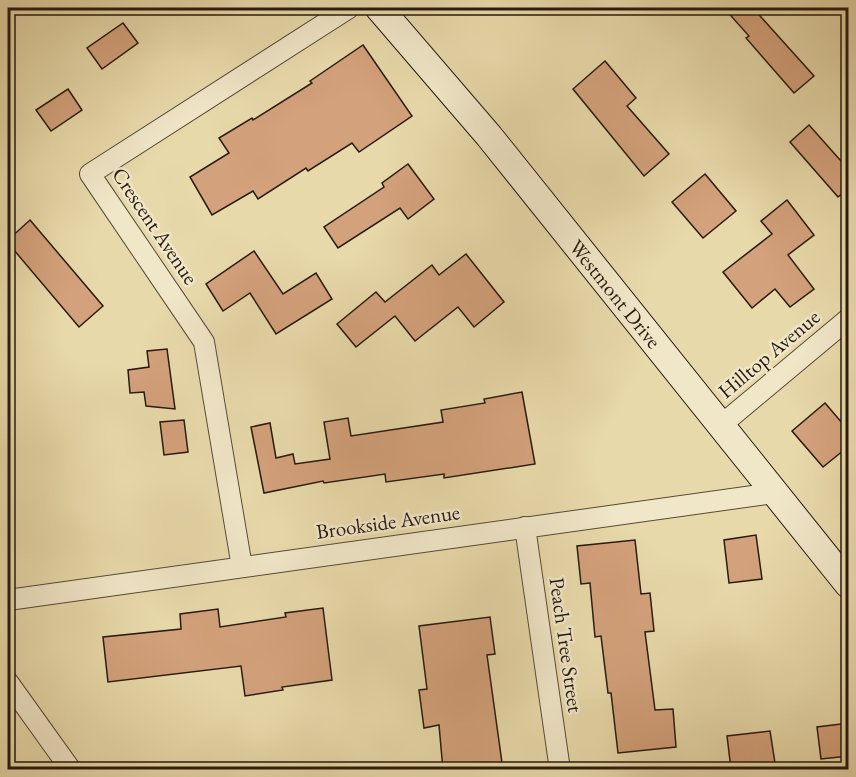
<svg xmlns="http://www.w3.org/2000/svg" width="856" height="777" font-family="'EB Garamond',serif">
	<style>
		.building { fill: #d3a17b; stroke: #261a0f; stroke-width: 1.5 }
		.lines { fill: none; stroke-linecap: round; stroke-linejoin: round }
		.street-casing { stroke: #564a36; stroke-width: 22 }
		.secondary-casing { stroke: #261a0f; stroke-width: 29 }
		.street { stroke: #f0e6c8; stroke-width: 20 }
		.secondary { stroke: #f0e6c8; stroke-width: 27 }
		.labels { text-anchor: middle; stroke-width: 5; stroke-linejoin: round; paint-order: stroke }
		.street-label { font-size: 21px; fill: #261a0f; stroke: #f0e6c8 }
	</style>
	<rect width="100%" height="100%" fill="#e8d9aa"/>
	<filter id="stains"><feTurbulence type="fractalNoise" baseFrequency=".00333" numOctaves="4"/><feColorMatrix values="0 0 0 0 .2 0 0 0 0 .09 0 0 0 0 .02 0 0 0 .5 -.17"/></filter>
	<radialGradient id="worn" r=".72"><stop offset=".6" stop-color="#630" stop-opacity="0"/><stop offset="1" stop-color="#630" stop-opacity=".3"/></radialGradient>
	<g class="building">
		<path d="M724 8H753L814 76 794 93 746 38 749 36Z"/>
		<path d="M123 23 138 43 102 69 87 48Z"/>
		<path d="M363 45 412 116 359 152 352 143 308 171 306 168 258 199 253 191 212 215 190 177 229 153 219 138 252 118 253 120 312 83 310 81Z"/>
		<path d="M605 61 636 98 627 106 669 154 644 176 573 89Z"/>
		<path d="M68 89 82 110 51 131 36 110Z"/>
		<path d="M809 125 849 170V188L838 197 790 142Z"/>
		<path d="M408 164 434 199 408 219 400 208 338 248 324 227 384 187 382 183Z"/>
		<path d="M705 174 736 211 703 238 672 202Z"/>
		<path d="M787 200 814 235 788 255 814 289 790 307 775 289 752 308 723 272 772 234 761 221Z"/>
		<path d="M30 220 103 306 79 327 8 243V240Z"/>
		<path d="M254 251 283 294 316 273 332 299 276 334 250 293 223 311 206 284Z"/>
		<path d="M466 254 504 302 474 327 458 307 415 341 395 316 356 347 337 324 376 292 385 302 432 265 439 275Z"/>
		<path d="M167 349 175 409 146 406 144 392 130 393 128 370 149 367 147 351Z"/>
		<path d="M522 392 535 464 444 478V474L386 482 385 474 324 483 323 481 264 493 251 427 270 423 276 458 293 454 295 464 330 459 324 422 348 418 351 436 443 422 441 410 485 403 484 399Z"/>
		<path d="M825 403 849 431V446L823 467 792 431Z"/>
		<path d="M184 420 188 452 164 455 160 422Z"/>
		<path d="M756 535 762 579 729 583 724 540Z"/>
		<path d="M635 540 641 594 650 593 654 631 645 632 655 710 673 709 676 747 618 753 611 693H608L601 636 595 637 590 583 581 584 577 546Z"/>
		<path d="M323 608 332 680 282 687 283 690 245 696 241 666 108 682 103 637 181 629 180 614 218 609 220 627 286 617 285 613Z"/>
		<path d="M490 617 495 654 487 655 503 770H443L439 725 424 728 419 690 427 689 419 626Z"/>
		<path d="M849 723V756L821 759 817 727Z"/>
		<path d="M770 731 775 763 731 769 727 736Z"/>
	</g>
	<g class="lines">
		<defs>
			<g id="street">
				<path d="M720 426 848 319"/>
				<path d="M525 527 560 770"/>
				<path d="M242 567 204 342 90 174 349 8"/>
				<path d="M8 600 774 493"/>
				<path d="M8 682 71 770"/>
			</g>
			<path id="secondary" d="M379 8 489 136 848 584"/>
		</defs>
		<use href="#street" class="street-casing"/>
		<use href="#secondary" class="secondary-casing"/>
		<use href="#street" class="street"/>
		<use href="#secondary" class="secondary"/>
	</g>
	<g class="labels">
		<g class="street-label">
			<text transform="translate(155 226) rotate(56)" y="7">Crescent Avenue</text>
			<text transform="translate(615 294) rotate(51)" y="7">Westmont Drive</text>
			<text transform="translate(769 354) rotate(-40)" y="7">Hilltop Avenue</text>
			<text transform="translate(388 522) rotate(-8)" y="7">Brookside Avenue</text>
			<text transform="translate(566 645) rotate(82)" y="7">Peach Tree Street</text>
		</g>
	</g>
	<rect width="856" height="777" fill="none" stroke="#e8d9aa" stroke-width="30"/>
	<rect x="9" y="9" width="838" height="759" fill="none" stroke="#261a0f" stroke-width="3"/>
	<rect x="15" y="15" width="826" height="747" fill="none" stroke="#261a0f" stroke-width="1.5"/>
	<rect width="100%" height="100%" filter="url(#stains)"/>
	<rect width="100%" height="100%" fill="url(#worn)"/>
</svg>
